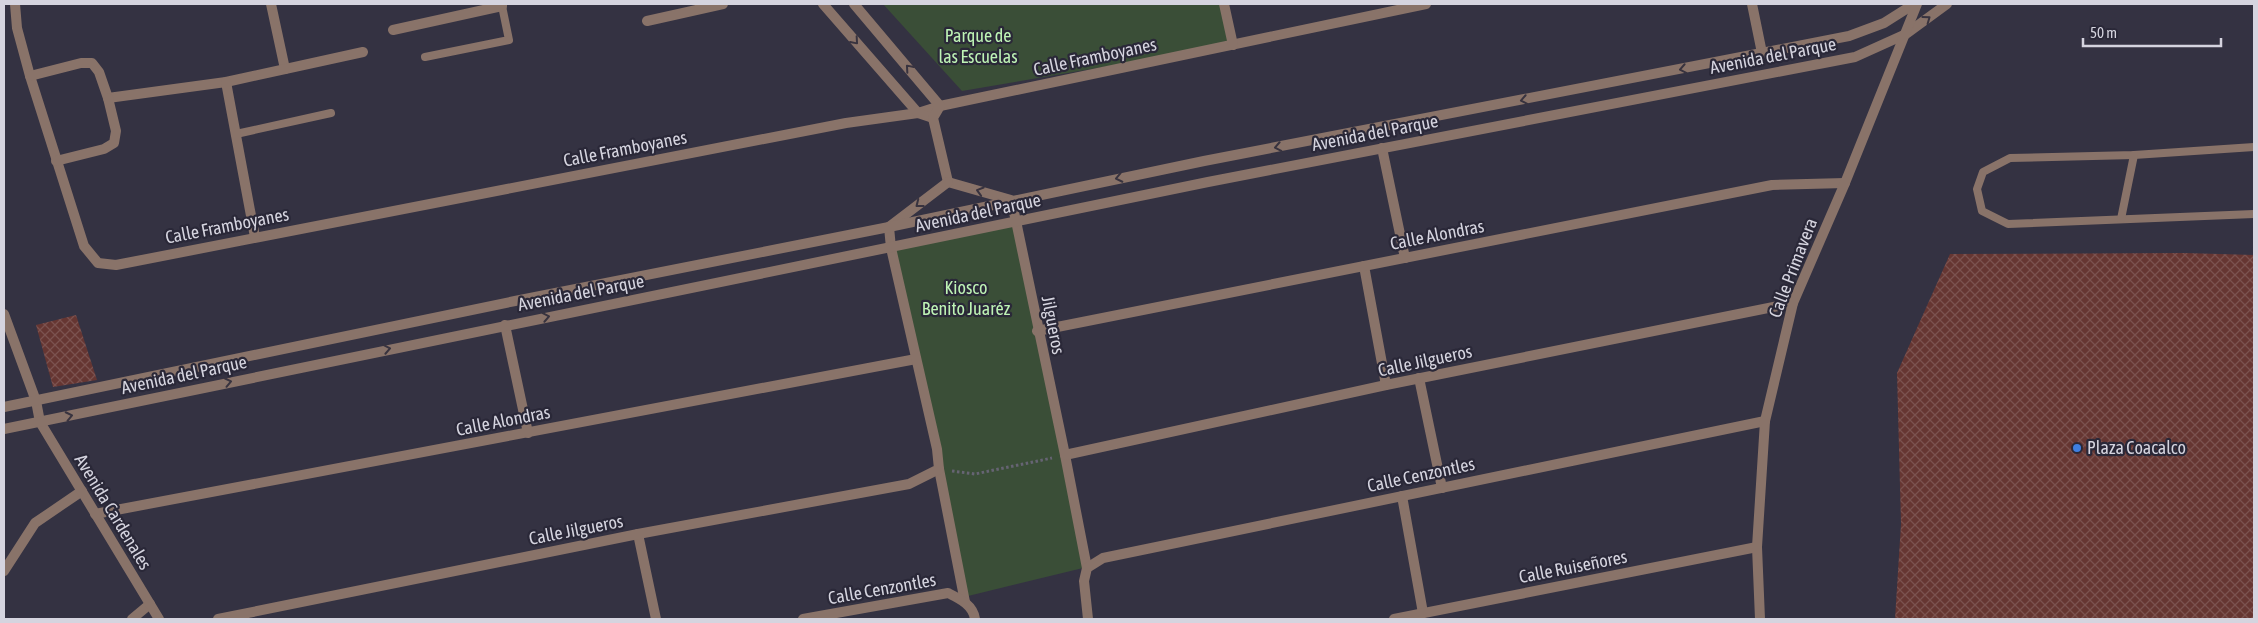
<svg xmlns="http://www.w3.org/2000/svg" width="2258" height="623" font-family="'Asap Condensed',sans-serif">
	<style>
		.green { fill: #3a4e37 }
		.building { fill: url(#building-cross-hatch) }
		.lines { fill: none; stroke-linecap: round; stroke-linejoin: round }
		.path { stroke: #666473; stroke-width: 3; stroke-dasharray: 2.5 2.5; stroke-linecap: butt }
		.service { stroke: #897369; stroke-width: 8 }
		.pedestrian { stroke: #897369; stroke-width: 10 }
		.minor { stroke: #897369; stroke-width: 10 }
		.tertiary { stroke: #897369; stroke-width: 10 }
		.oneway { stroke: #38333f }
		.shop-dot { fill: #3f7fe0; stroke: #2a2838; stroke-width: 2 }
		.labels { text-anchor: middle; stroke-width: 4.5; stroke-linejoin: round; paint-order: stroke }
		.park-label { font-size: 18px; fill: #bef3b5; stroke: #2a2838 }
		.street-label { font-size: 18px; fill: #d5d4df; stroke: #2a2838 }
		.poi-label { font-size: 18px; fill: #d5d4df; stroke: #2a2838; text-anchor: start }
	</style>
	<defs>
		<pattern id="building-cross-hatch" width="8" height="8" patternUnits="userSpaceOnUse" patternTransform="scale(1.25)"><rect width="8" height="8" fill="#663632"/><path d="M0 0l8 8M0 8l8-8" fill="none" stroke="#7b524f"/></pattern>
	</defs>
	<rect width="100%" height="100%" fill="#343242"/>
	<g class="green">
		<path d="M883 4H1223L1233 45 962 91Z"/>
		<path d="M1015 221 1083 568 964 597 892 248Z"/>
	</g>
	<g class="building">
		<path d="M2184 253 2254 255V619H1895L1901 524 1897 373 1950 254Z"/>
		<path d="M76 315 97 380 53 387 36 325Z"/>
	</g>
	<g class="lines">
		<path class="path" d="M952 471 975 474 1052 458"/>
		<g class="service">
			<path d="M425 57 509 40 502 6"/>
			<path d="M236 134 331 113"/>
			<path d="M2254 147 2134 155 2010 158 1983 172 1977 189 1982 211 2008 224 2254 214"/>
			<path d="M2121 219 2134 155"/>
		</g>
		<g class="pedestrian">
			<path d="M1752 4 1762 53"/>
			<path d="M1382 148 1405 258"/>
			<path d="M1364 266 1386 385"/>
			<path d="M1419 378 1442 488"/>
			<path d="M1065 455 1087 568"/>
			<path d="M939 469 965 602"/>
			<path d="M1402 496 1423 613"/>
		</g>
		<g class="minor">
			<path d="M15 4 17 28 30 76 84 246 98 263 116 265 846 123 918 113 940 106 1426 4"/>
			<path d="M271 4 285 69"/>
			<path d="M1224 4 1233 45"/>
			<path d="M647 21 723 4"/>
			<path d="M393 30 502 6V4"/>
			<path d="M30 76 81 63H92L99 72 108 98 226 82 363 52"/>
			<path d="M226 82 255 237"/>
			<path d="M56 161 104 149 114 143 116 131 108 98"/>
			<path d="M1016 221 1065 455 1386 385 1793 303"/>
			<path d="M505 325 528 433"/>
			<path d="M1037 331 1772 185 1845 183"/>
			<path d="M95 514 916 359"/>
			<path d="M638 534 656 619"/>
			<path d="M4 571 35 523 82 491"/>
			<path d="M132 619 150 604"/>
			<path d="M218 619 638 534 909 484 939 469 937 449 891 248"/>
			<path d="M803 619 948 593C960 599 973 605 975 619"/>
			<path d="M1088 619 1084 581 1087 568 1103 558 1765 421"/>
			<path d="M1394 619 1757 547"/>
		</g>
		<g class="tertiary">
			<path d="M823 4 918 113 933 118"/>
			<path d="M854 4 940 106 933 118 948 182"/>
			<path d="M948 182 1011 200 1016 221"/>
			<path d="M891 248 889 227 948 182"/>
			<path d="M4 314 36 401 40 422 159 619"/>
			<path d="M4 407 515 301 889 227 1204 161 1849 36 1884 23 1914 4"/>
			<path d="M4 429 1208 182 1855 57 1906 34 1947 4"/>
			<path d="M1760 619 1757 547 1765 421 1793 303 1845 183 1917 4"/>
		</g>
	</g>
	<defs><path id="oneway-chevron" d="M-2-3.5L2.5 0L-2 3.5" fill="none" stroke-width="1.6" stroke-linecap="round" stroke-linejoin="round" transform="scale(1.25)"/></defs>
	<g class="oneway">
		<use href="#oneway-chevron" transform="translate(1927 19) rotate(-36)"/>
		<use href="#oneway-chevron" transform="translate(855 41) rotate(49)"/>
		<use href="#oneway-chevron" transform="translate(909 68) rotate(-131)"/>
		<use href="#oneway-chevron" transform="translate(1683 69) rotate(169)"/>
		<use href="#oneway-chevron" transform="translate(1524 100) rotate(169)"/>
		<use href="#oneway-chevron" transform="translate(1278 147) rotate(169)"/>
		<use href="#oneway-chevron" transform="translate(1119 178) rotate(168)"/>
		<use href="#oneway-chevron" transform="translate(980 191) rotate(-163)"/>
		<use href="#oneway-chevron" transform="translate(919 204) rotate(142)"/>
		<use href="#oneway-chevron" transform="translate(546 317) rotate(-11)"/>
		<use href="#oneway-chevron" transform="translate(387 349) rotate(-11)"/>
		<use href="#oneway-chevron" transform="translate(228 382) rotate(-12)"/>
		<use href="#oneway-chevron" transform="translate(69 416) rotate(-12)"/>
	</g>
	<circle class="shop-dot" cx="2077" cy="448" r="5"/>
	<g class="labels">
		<g class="park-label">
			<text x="978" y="42">Parque de<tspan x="978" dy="21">las Escuelas</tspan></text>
			<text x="966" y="294">Kiosco<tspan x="966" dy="21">Benito Juaréz</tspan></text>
		</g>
		<g class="street-label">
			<text transform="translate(1773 56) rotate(-11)" y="6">Avenida del Parque</text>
			<text transform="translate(1095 57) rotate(-12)" y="6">Calle Framboyanes</text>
			<text transform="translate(1375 133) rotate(-11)" y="6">Avenida del Parque</text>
			<text transform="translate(625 149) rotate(-11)" y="6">Calle Framboyanes</text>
			<text transform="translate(978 213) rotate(-12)" y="6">Avenida del Parque</text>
			<text transform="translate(227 226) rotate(-11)" y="6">Calle Framboyanes</text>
			<text transform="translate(1437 235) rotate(-11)" y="6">Calle Alondras</text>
			<text transform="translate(1793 268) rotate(-69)" y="6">Calle Primavera</text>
			<text transform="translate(581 293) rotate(-11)" y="6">Avenida del Parque</text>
			<text transform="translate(1053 325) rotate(79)" y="6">Jilgueros</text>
			<text transform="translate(1425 361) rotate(-12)" y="6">Calle Jilgueros</text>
			<text transform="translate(184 375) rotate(-12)" y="6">Avenida del Parque</text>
			<text transform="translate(503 421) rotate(-11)" y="6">Calle Alondras</text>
			<text transform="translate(1421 475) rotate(-12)" y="6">Calle Cenzontles</text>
			<text transform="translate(113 512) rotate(59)" y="6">Avenida Cardenales</text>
			<text transform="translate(576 530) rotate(-11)" y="6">Calle Jilgueros</text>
			<text transform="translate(1573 567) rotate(-11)" y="6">Calle Ruiseñores</text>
			<text transform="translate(882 589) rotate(-10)" y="6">Calle Cenzontles</text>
		</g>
		<g class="poi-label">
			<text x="2087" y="454">Plaza Coacalco</text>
		</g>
	</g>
	<rect width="2258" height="623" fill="none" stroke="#d5d4df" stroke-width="10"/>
	<path d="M2083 38v8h138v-8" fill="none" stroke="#d5d4df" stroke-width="2.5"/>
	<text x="2090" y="38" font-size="15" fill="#d5d4df" stroke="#2a2838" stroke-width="4" paint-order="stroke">50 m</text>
</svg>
